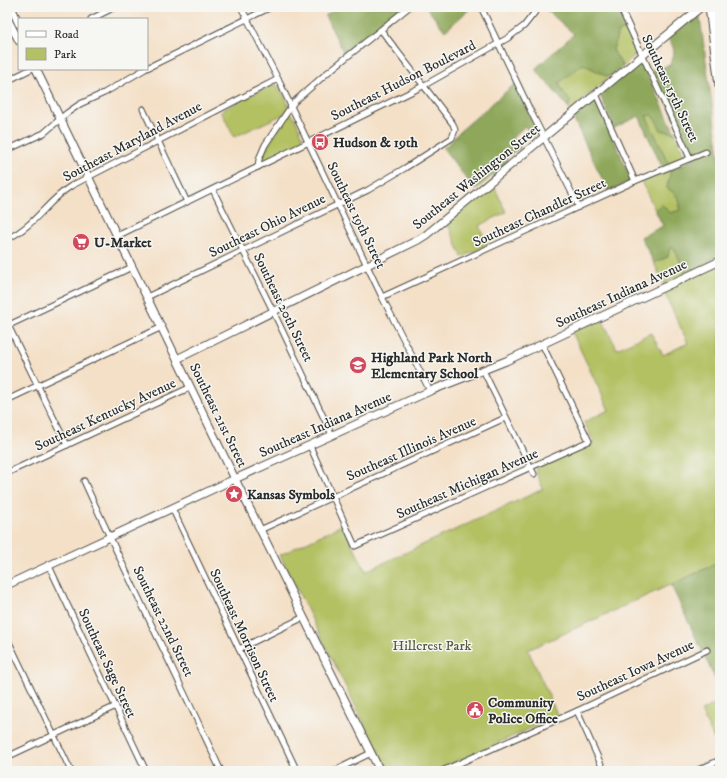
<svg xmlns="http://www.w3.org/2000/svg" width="727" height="778" font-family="'IM FELL DW Pica',serif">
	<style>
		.green { fill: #b3c164; stroke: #6f7648 }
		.forest { fill: #8ea75a; stroke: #5c6942 }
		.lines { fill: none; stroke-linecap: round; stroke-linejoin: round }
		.street-casing { stroke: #494642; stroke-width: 7 }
		.secondary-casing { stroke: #494642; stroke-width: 9 }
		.highway-casing { stroke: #494642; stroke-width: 11 }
		.street { stroke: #fff; stroke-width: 5 }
		.secondary { stroke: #fff; stroke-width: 7 }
		.highway { stroke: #fff; stroke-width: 9 }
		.labels { text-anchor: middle; stroke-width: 3; stroke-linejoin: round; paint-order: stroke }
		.street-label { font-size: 14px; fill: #2b2b2b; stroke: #f6f6f2 }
		.poi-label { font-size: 14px; font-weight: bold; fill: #2b2b2b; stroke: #f6f6f2; text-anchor: start }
		.park-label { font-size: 14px; fill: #54583c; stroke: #f6f6f2 }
	</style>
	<rect width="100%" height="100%" fill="#f6f6f2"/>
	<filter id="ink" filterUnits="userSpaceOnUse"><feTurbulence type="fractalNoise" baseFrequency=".025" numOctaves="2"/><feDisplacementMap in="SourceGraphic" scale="8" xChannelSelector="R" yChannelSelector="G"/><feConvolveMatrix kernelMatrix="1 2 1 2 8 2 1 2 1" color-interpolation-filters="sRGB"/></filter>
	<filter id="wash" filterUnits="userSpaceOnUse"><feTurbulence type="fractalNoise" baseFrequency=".012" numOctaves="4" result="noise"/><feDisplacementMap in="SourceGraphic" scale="16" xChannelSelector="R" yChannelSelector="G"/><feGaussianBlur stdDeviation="0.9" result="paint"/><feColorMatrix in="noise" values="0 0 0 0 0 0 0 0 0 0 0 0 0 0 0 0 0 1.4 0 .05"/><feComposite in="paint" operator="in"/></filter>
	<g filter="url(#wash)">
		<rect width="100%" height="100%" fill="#f4e0c7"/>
		<g class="green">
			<path d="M626 29 635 51V55L623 67 613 50 618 31Z"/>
			<path d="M583 64 609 77 570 111 568 107 571 101 564 94 559 83Z"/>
			<path d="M275 84C279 87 290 103 288 108 287 110 285 112 284 114L234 137 221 111 271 85Z"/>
			<path d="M290 113 294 116 303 137 300 142 262 161 261 160V158L269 144Z"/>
			<path d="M653 114 661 130 675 133 685 157 669 164 646 116Z"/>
			<path d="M671 170 667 188C676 194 681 198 680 210L671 213 661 205 655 210 641 181Z"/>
			<path d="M493 184 506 212 479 226 488 245 462 257 447 222Z"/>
			<path d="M673 246 686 274 664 284 654 263 668 257 669 251Z"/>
			<path d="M719 265 720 281V562L528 650 558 716 436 771H388L280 555 342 525 366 571 543 489 536 472 537 467 594 442 584 422 609 410 572 332 602 319 617 349 651 333 663 355 688 343 663 290Z"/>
			<path d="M714 704 720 721 713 737 701 711Z"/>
		</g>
		<g class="forest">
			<path d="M339 7H404L347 54 344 53 325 16Z"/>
			<path d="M426 7H472L445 31Z"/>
			<path d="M543 7H616L626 29 618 32 613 50 623 67 609 77 583 64 559 83 564 94 571 101 568 107 535 69 574 34Z"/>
			<path d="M699 11 720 162V256L686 274 673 246 669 250 668 257 654 263 641 237 663 226 655 210 661 204 671 213 680 210C681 198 676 194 667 188L671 170 693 159 652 70 670 65C675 54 676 49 668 39Z"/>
			<path d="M639 62H641L643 65 675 133 661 130 653 115 646 116 669 164 662 167 639 116 614 128 601 97V94Z"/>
			<path d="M516 83 539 134 532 136 525 126 512 138 521 148 508 155 503 167 475 190 443 148 452 141 459 132Z"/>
			<path d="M593 100H596L598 103 631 179 629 182 608 191 573 118Z"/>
			<path d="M720 562V689L671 585Z"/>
			<path d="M720 721V751L713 737Z"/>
		</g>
	</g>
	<g filter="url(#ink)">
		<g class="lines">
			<defs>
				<g id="street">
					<path d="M241 7 278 79 382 297 430 391"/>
					<path d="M481 7 532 114 579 207"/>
					<path d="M620 7 690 158"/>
					<path d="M91 19 115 7"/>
					<path d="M147 68 271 7"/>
					<path d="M7 81 31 69"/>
					<path d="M596 94 635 181"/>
					<path d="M143 109 187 202"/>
					<path d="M7 150 44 133 67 113 80 104 104 93 145 69"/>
					<path d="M258 167 259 159 265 145 294 102 327 73 409 7"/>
					<path d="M213 190 273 311 332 435"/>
					<path d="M117 236 423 86 508 38 524 26 539 7"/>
					<path d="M7 239C35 226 46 202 71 186L278 79"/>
					<path d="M147 297 368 190 405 168 452 138 455 130 453 124 381 30"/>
					<path d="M382 297 635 181 706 152"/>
					<path d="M7 323 67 445"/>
					<path d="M7 326 132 267"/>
					<path d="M483 370 534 474"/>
					<path d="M7 400 162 327"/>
					<path d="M310 446 355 546 589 441 542 344"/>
					<path d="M7 473 191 387"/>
					<path d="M84 481C128 578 176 674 221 771"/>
					<path d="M172 508 297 771"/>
					<path d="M260 530 505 418"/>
					<path d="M49 566 146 771"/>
					<path d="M7 638 71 771"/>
					<path d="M239 649 304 617"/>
					<path d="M577 711 604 771"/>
					<path d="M7 757 116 706"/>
					<path d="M334 771 371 753"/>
					<path d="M442 771 577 711 707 650"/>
					<path d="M696 771 720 760"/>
				</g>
				<g id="secondary">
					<path d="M11 7 19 24"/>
					<path d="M7 18 19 41"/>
					<path d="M36 69 235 479 380 771"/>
					<path d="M177 359 418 240 426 235 701 7"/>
					<path d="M7 585 226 483 430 391 506 361 720 261"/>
				</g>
				<g id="highway">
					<path d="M710 7 720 85"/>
					<path d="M718 7 720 20"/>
				</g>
			</defs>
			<use href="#street" class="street-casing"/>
			<use href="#secondary" class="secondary-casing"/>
			<use href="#highway" class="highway-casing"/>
			<use href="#street" class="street"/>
			<use href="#secondary" class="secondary"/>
			<use href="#highway" class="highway"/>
		</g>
	</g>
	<defs>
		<symbol id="bus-disc" viewBox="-11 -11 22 22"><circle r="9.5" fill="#d1495b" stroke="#f6f6f2"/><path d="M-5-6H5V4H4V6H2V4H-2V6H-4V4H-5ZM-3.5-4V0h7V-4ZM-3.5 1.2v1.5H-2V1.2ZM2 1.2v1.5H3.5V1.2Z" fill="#fff"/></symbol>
		<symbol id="supermarket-disc" viewBox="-11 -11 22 22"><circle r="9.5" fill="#d1495b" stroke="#f6f6f2"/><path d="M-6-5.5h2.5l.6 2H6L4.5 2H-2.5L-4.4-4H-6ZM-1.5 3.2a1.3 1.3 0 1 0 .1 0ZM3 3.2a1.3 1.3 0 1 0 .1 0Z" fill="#fff"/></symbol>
		<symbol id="school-disc" viewBox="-11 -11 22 22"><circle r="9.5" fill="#d1495b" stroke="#f6f6f2"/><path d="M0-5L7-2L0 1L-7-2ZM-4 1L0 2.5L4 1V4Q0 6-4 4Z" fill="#fff"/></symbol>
		<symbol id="sight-disc" viewBox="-11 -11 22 22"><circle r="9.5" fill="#d1495b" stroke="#f6f6f2"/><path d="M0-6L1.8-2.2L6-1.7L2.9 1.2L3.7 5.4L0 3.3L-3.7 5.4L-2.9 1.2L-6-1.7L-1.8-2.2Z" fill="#fff"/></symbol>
		<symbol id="civic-disc" viewBox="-11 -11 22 22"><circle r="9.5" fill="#d1495b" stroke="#f6f6f2"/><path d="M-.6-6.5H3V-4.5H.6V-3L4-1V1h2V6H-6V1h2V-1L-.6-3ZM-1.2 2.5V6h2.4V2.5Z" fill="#fff"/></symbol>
	</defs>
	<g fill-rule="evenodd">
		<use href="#bus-disc" x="310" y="132" width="20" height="20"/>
		<use href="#supermarket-disc" x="71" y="232" width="20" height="20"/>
		<use href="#school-disc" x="348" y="355" width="20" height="20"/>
		<use href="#sight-disc" x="224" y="484" width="20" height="20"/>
		<use href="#civic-disc" x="465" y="700" width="20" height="20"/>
	</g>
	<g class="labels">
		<g class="street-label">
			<text transform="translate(403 80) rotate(-27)" y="5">Southeast Hudson Boulevard</text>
			<text transform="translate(671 88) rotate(65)" y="5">Southeast 15th Street</text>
			<text transform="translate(132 141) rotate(-28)" y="5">Southeast Maryland Avenue</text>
			<text transform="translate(476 176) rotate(-39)" y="5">Southeast Washington Street</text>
			<text transform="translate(539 212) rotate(-25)" y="5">Southeast Chandler Street</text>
			<text transform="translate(357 215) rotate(64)" y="5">Southeast 19th Street</text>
			<text transform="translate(267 225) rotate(-26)" y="5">Southeast Ohio Avenue</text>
			<text transform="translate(621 293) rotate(-25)" y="5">Southeast Indiana Avenue</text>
			<text transform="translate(284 307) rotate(64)" y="5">Southeast 20th Street</text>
			<text transform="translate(105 414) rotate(-25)" y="5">Southeast Kentucky Avenue</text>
			<text transform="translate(219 415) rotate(64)" y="5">Southeast 21st Street</text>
			<text transform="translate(325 424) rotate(-24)" y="5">Southeast Indiana Avenue</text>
			<text transform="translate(411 448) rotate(-24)" y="5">Southeast Illinois Avenue</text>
			<text transform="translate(467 483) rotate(-24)" y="5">Southeast Michigan Avenue</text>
			<text transform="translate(164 621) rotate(64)" y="5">Southeast 22nd Street</text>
			<text transform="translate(245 635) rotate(65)" y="5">Southeast Morrison Street</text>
			<text transform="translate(108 663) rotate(65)" y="5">Southeast Sage Street</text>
			<text transform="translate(635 670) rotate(-25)" y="5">Southeast Iowa Avenue</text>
		</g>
		<g class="poi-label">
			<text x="333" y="147">Hudson &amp; 19th</text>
			<text x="94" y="247">U-Market</text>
			<text x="371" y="362">Highland Park North<tspan x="371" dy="16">Elementary School</tspan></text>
			<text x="247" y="499">Kansas Symbols</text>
			<text x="488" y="707">Community<tspan x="488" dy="16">Police Office</tspan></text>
		</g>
		<g class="park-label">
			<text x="432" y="650">Hillcrest Park</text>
		</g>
	</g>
	<rect width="727" height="778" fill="none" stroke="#f6f6f2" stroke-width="24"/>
	<rect x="18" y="18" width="130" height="52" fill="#f6f6f2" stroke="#a5a5a2"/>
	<rect x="26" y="31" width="20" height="6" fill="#ffffff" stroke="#a5a5a2"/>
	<text x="54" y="38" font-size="12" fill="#2b2b2b">Road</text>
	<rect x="26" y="48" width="20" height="12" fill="#b3c164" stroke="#a5a5a2"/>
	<text x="54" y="58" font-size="12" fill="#2b2b2b">Park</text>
</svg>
